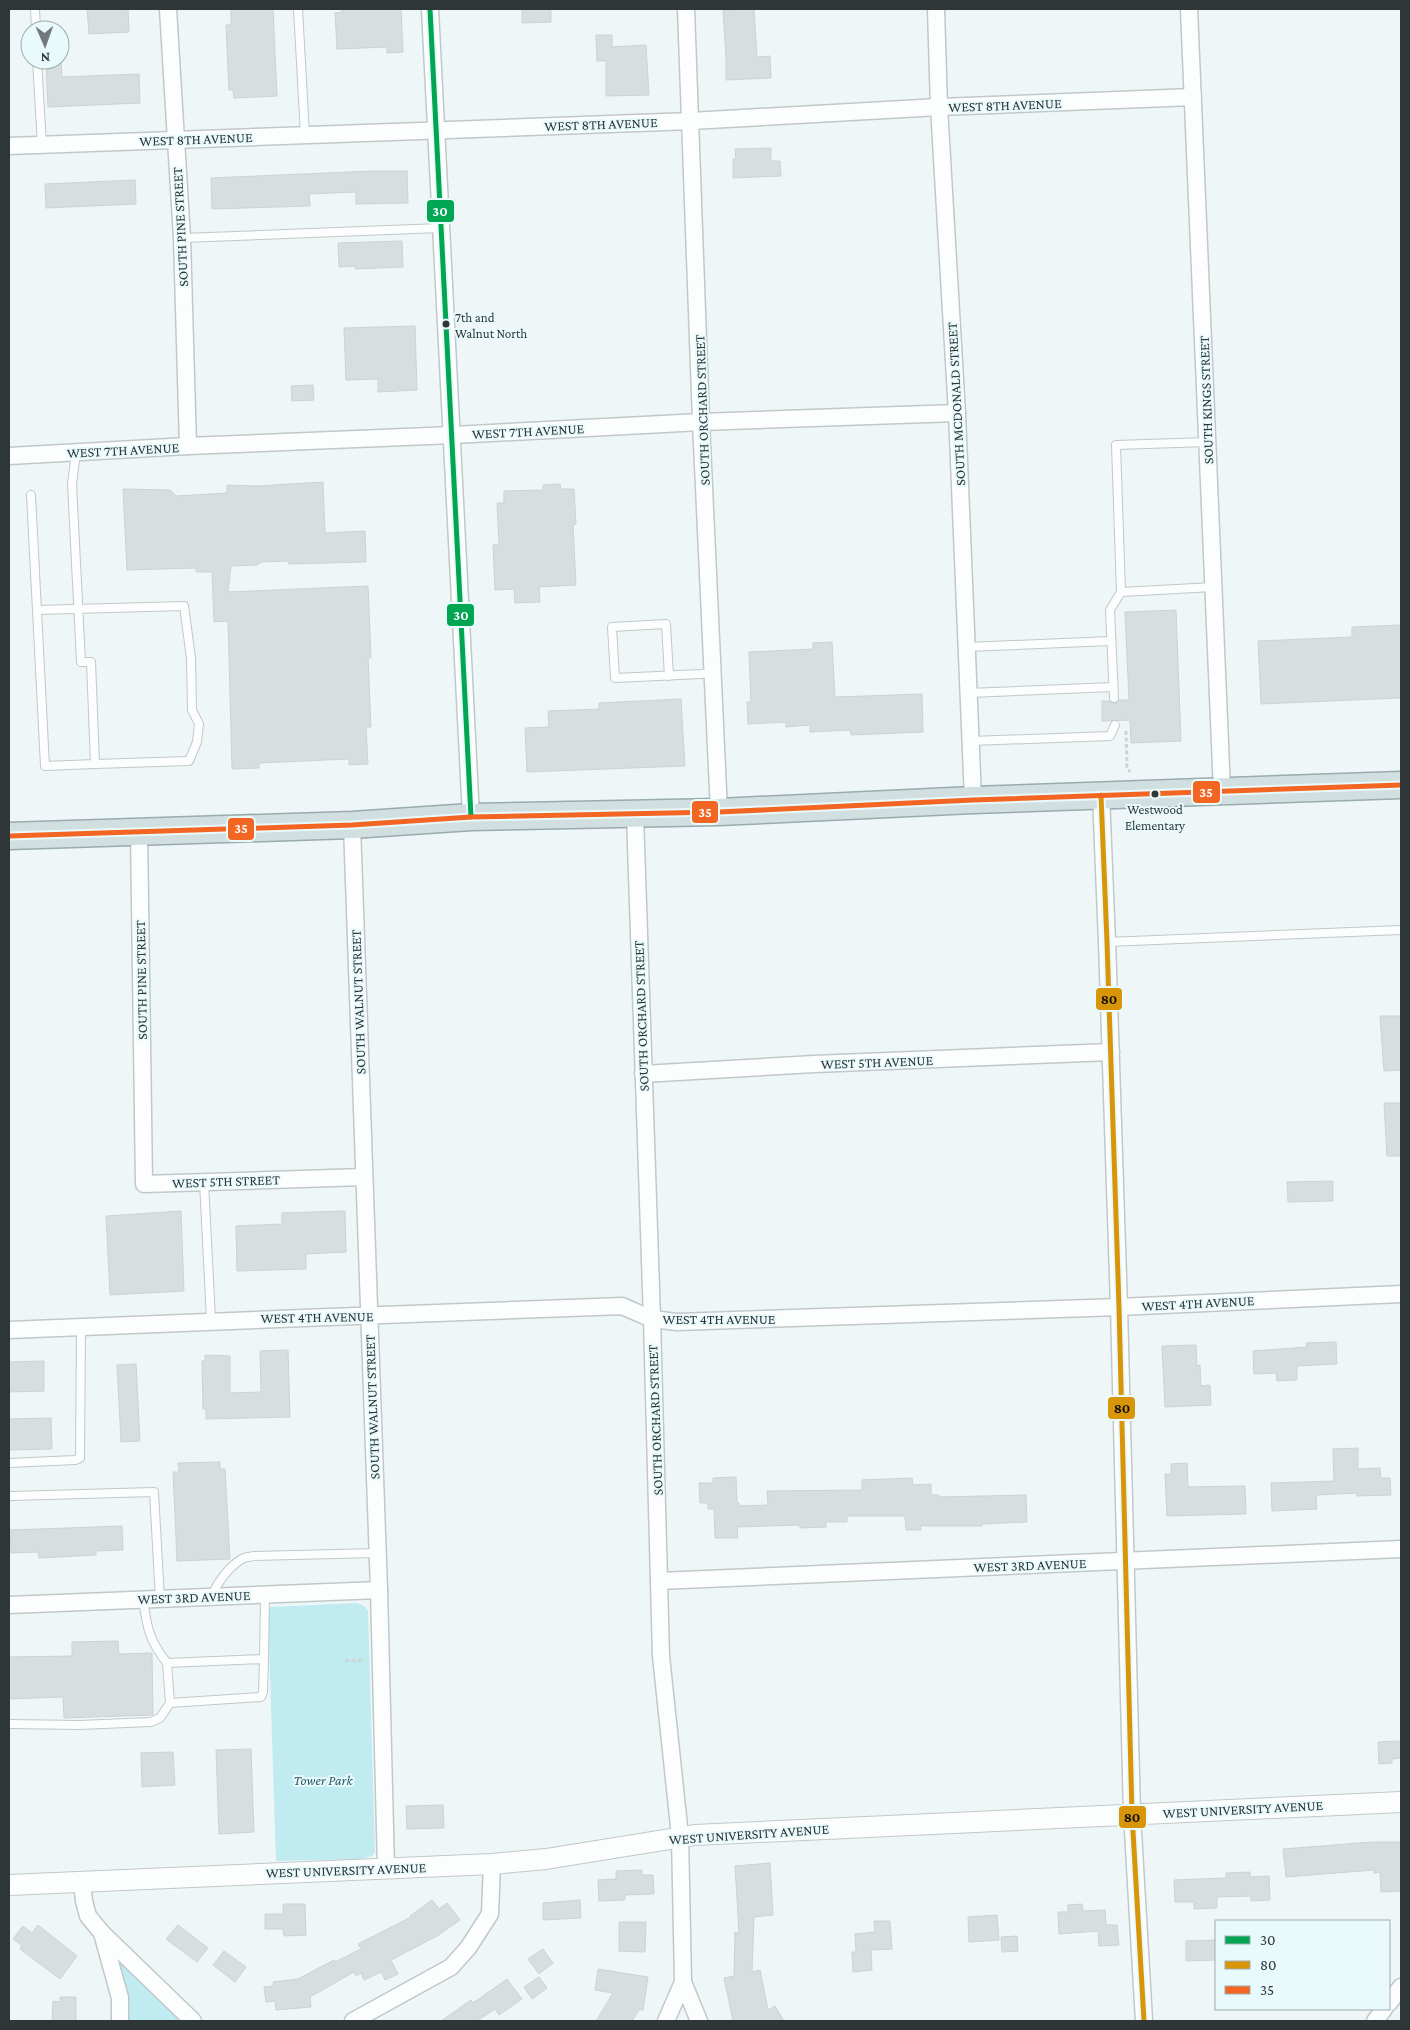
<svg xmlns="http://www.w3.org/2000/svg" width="1410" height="2030" font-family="'Crimson Pro',serif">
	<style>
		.green { fill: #bfebf1 }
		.building { fill: #d8dedf; stroke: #ccd3d5 }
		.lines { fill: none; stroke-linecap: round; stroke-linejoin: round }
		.service-casing { stroke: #c1c8c9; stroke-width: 10 }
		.minor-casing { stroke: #c1c8c9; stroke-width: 19 }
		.tertiary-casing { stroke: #c1c8c9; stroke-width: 22 }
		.trunk-casing { stroke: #98abae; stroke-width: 29 }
		.path { stroke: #cfd3d4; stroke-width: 3; stroke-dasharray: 4 2.5; stroke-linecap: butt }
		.service { stroke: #fcfefe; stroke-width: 8 }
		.minor { stroke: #fcfefe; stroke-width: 16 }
		.tertiary { stroke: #fcfefe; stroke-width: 20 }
		.trunk { stroke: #d2dfe0; stroke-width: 26 }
		.bus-1-casing { stroke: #e9fafd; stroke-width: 9 }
		.bus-2-casing { stroke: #e9fafd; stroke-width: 9 }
		.bus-3-casing { stroke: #e9fafd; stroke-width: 9 }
		.bus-1 { stroke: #00a651; stroke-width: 5 }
		.bus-2 { stroke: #d99508; stroke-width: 5 }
		.bus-3 { stroke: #f26522; stroke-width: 5 }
		.bus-dot { fill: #2f3637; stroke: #e9fafd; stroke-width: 2 }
		.labels { text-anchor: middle; stroke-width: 4; stroke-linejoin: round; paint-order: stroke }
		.bus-label { font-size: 13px; fill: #2f3637; stroke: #e9fafd; text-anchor: start }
		.street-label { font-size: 14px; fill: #2f3637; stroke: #e9fafd }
		.park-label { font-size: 14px; font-style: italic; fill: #2b5b62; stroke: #e9fafd }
		.line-badge { stroke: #e9fafd; stroke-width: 2 }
		.badge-label { font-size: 14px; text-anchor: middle; font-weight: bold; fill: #fff }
		.pale-badge-label { font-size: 14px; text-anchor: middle; font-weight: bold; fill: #111 }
	</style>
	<rect width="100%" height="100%" fill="#eef6f8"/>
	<g class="green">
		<path d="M357 1603 364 1606 368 1611 375 1852 372 1856 361 1859 276 1861 268 1613 270 1607Z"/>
		<path d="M102 1933 193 2021H120Z"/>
	</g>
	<g class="building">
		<path d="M87 9H128L129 32 89 34Z"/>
		<path d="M231 9H273L277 96 234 98 233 90H229L226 25H231Z"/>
		<path d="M342 9H401L403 52 387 53V47L337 49 335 13 342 12Z"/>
		<path d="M522 9H551V22L522 23Z"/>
		<path d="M754 9 757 57 770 56 771 78 726 80V58L723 10Z"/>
		<path d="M596 35H612V47L646 45 649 95 606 96V61H597Z"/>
		<path d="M46 60H61L62 77 139 74 140 103 48 107Z"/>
		<path d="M771 148V161H780L781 176 733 178V159H736L735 149Z"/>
		<path d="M371 171H407L408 203 356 204V192L309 194 310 206 212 209 211 178Z"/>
		<path d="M135 180 136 204 46 208 45 184Z"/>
		<path d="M402 241 403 267 355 269V266L339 267 338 243Z"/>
		<path d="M415 326 417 390 378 392V379L346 380 344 328Z"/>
		<path d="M313 385 314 400 292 401 291 386Z"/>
		<path d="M323 482 325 533 365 531 366 562 289 564 288 561 261 562 257 565 231 566 228 592 368 586 371 658H368L371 727H366L368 764 349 765V759L259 763V768L232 769 228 621 214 622 212 572H196V568L127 570 123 489 170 490 176 496 227 493V485L257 486Z"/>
		<path d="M560 484 561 489H574L576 524 573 525 576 585 539 587 540 602 515 603 514 589 495 590 493 545 499 544 497 503H504V491L543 490V485Z"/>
		<path d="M1176 610 1181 741 1131 743 1130 720 1102 721V701H1109L1115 704 1119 700H1129L1125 612Z"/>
		<path d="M1401 625V698L1261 704 1258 641 1352 637V627Z"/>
		<path d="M832 642 835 697 922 694 923 732 851 735 850 730 810 732V725L786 727V722L748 724 747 702H751L749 652 813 649V643Z"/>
		<path d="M681 699 685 766 527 772 525 728 549 727 548 711 599 709V703Z"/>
		<path d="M1380 1016H1401V1070L1384 1071Z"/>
		<path d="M1384 1103H1401V1156H1387Z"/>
		<path d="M1333 1181V1201L1288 1202 1287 1182Z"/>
		<path d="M181 1211 184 1291 110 1295 106 1216Z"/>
		<path d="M345 1211 346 1252 306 1254V1269L237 1271 236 1226 282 1224V1213Z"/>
		<path d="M1336 1342 1337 1364 1297 1366V1380L1277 1381 1276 1373 1254 1374 1253 1351 1307 1347 1306 1343Z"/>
		<path d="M1196 1345 1197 1366 1200 1365 1201 1386 1210 1385 1211 1405 1165 1407 1162 1346Z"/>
		<path d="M288 1350 290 1417 206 1419V1409H203L202 1361H205V1355L230 1356V1393L261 1392 260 1351Z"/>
		<path d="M44 1361V1391L9 1392V1362Z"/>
		<path d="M136 1364 140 1441 121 1442 117 1365Z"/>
		<path d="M51 1418 52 1449 9 1450V1419Z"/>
		<path d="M1358 1448V1469L1380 1468 1381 1478H1390L1391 1495 1357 1496V1493L1316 1495 1317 1509 1272 1511 1271 1483 1334 1481 1333 1449Z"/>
		<path d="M220 1462V1469H225L230 1559 177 1561 173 1472H179L178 1463Z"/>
		<path d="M1187 1463 1188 1487 1245 1486 1246 1514 1167 1516 1165 1474H1171V1464Z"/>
		<path d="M736 1477 737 1503H739V1506L768 1505 767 1491 862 1490V1480L912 1478 913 1485 931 1484V1495H939V1497L1026 1495 1027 1522 982 1524V1526H920L921 1530H906L905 1516H847V1522H826V1527L800 1528V1525L737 1527 738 1538H715L714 1509H708V1503H700L699 1483H713V1478Z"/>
		<path d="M122 1526 123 1550 96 1551V1555L39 1558 38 1552 11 1553 10 1530Z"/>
		<path d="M118 1641 119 1654 152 1653 153 1715 64 1718 63 1697 9 1699V1657L72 1656V1642Z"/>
		<path d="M1401 1741V1758L1392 1759V1763L1379 1764 1378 1742Z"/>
		<path d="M251 1749 254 1832 219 1834 216 1750Z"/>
		<path d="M173 1752 175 1785 142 1787 141 1753Z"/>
		<path d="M443 1805 444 1828 407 1829 406 1806Z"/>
		<path d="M1372 1842H1401V1891L1381 1892 1380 1872 1374 1873V1870L1286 1877 1283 1849Z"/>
		<path d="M770 1863 773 1915 754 1917 752 1972 760 1970 768 2010 775 2006 784 2021H733L724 1978 734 1976 735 1932 739 1933 735 1866Z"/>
		<path d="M642 1870V1875H653L654 1894 625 1895V1900L599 1901 598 1880 616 1879V1871Z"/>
		<path d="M1250 1872V1877L1269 1876 1270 1900 1251 1901V1896L1217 1897V1908L1194 1909V1902H1175L1174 1880 1226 1878V1873Z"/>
		<path d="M432 1900 439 1909 447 1903 460 1920 437 1936 391 1960 398 1974 385 1980 381 1972 364 1980 361 1973 356 1976 354 1972 310 1997 311 2007 276 2010 275 2001 266 2002 264 1987 274 1986 273 1982 298 1979 334 1960 335 1962 361 1949 358 1944 411 1917 410 1916Z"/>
		<path d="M580 1900 581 1918 543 1920V1903Z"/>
		<path d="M283 1904H305L306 1935 284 1936 283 1929H265V1914H283Z"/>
		<path d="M1082 1904 1083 1911 1105 1910 1106 1925H1117L1119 1945 1099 1946 1098 1931 1059 1934 1058 1912H1068V1905Z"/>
		<path d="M997 1915 999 1940 969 1942 968 1917Z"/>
		<path d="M874 1921H890L892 1949 871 1950 872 1970 853 1972 852 1952H856L855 1934 875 1932Z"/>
		<path d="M619 1922H646L645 1952 619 1951Z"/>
		<path d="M38 1925 77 1956 60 1979 20 1949 22 1946 13 1939 23 1926 32 1933Z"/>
		<path d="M178 1925 208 1948 197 1962 166 1939Z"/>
		<path d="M1017 1936 1018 1951 1002 1952 1001 1937Z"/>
		<path d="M1216 1940V1960L1186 1961V1941Z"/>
		<path d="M543 1949 553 1963 539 1974 528 1959Z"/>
		<path d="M224 1951 246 1967 235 1982 213 1965Z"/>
		<path d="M598 1969 648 1977 643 2010H639L632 2021H596L613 1993 595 1990Z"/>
		<path d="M539 1977 547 1988 532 1999 524 1987Z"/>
		<path d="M507 1979 522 1999 499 2015 495 2009 477 2021H441L471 2000 473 2003Z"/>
		<path d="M60 1997H76V2021H52L53 2001 60 2002Z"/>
	</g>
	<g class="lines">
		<defs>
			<g id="service">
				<path d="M35 9 36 30"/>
				<path d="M298 9 305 135"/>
				<path d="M37 60 42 145"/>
				<path d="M182 238 440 228"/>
				<path d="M1208 442 1116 445 1121 592 1213 587"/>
				<path d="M31 495 45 766 95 764 91 662H81L72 484 76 452"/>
				<path d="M37 610 184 606 191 658 192 710 199 724 197 742 189 761 95 764"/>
				<path d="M967 647 1111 641"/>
				<path d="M669 676 666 624 612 627 615 678 701 674 713 673"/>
				<path d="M969 693 1113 687"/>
				<path d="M1114 698 1110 610 1121 592"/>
				<path d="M971 741 1110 736 1115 725"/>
				<path d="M1107 942 1401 930"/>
				<path d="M204 1182 211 1320"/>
				<path d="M9 1463 75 1460 80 1458 81 1327"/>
				<path d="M11 1496 154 1492 160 1599"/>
				<path d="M213 1596C215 1584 231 1565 242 1559 245 1557 250 1557 254 1556L377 1553"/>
				<path d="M143 1599C147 1628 149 1640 167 1663L264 1659 265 1594"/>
				<path d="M167 1663 170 1703 261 1697 263 1692 264 1659"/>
				<path d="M9 1724 79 1725 151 1722 160 1718 170 1703"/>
			</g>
			<g id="minor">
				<path d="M168 9 182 238 188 446"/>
				<path d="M430 9 471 817"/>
				<path d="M686 9 701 422 719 812"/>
				<path d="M936 9 939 107 957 413 973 800"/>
				<path d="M1189 9 1222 791"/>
				<path d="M9 146 691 121 939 107 1193 97"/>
				<path d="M9 456 188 446 453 435 701 422 957 413"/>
				<path d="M1101 795 1107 942 1119 1307 1132 1814 1144 2021"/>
				<path d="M635 815 652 1319 661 1656 680 1836 683 1982 666 2021"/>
				<path d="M352 825 379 1590 386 1869"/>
				<path d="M139 832 144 1184 364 1177"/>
				<path d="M643 1074 814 1064 1111 1052"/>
				<path d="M9 1330C213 1321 418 1314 622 1306L652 1319 677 1322 1119 1307 1401 1294"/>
				<path d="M659 1581 1401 1549"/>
				<path d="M9 1605 379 1590"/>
				<path d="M82 1882 84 1901 88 1916 102 1933 193 2021"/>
				<path d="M102 1933 120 1998V2021"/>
				<path d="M683 1982 699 2021"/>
				<path d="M1389 2003 1401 1987"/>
				<path d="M353 2021 451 1967 468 1948 490 1914 492 1864"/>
				<path d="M1375 2021 1384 2009"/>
			</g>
			<path id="tertiary" d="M9 1885 492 1864 546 1859 695 1835 1401 1802"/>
			<path id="trunk" d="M9 836 352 825 471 817 719 812 973 800 1401 785"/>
		</defs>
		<use href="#service" class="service-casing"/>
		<use href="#minor" class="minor-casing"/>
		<use href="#tertiary" class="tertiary-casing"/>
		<use href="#trunk" class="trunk-casing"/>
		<g class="path">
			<path d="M1126 731 1127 767 1130 772"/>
			<path d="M345 1661 365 1660"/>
		</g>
		<use href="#service" class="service"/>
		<use href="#minor" class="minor"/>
		<use href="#tertiary" class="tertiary"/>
		<use href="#trunk" class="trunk"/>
		<defs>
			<path id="bus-1" d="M430 9 471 817"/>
			<path id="bus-2" d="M1101 795 1107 942 1119 1307 1132 1814 1144 2021"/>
			<path id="bus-3" d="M9 836 352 825 471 817 719 812 973 800 1401 785"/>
		</defs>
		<use href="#bus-1" class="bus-1-casing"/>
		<use href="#bus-2" class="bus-2-casing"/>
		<use href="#bus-3" class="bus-3-casing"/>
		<use href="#bus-1" class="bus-1"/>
		<use href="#bus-2" class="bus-2"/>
		<use href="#bus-3" class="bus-3"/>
	</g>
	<g class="bus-dot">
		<circle cx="446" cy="324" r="4.5"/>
		<circle cx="1155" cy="794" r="4.5"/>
	</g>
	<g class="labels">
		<g class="bus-label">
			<text x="455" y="322">7th and<tspan x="455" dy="16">Walnut North</tspan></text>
			<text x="1155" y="814" text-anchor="middle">Westwood<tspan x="1155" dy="16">Elementary</tspan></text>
		</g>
		<g class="street-label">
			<text transform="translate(1005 105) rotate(-2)" y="5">WEST 8TH AVENUE</text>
			<text transform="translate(601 124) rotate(-2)" y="5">WEST 8TH AVENUE</text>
			<text transform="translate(196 139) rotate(-2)" y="5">WEST 8TH AVENUE</text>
			<text transform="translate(180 227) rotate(-93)" y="5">SOUTH PINE STREET</text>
			<text transform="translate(1206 400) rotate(-92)" y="5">SOUTH KINGS STREET</text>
			<text transform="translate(956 404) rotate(-93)" y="5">SOUTH MCDONALD STREET</text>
			<text transform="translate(702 410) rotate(-92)" y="5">SOUTH ORCHARD STREET</text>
			<text transform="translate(528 431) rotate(-3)" y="5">WEST 7TH AVENUE</text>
			<text transform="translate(123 450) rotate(-3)" y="5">WEST 7TH AVENUE</text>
			<text transform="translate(141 980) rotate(-91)" y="5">SOUTH PINE STREET</text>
			<text transform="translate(358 1002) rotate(-92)" y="5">SOUTH WALNUT STREET</text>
			<text transform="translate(641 1016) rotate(-92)" y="5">SOUTH ORCHARD STREET</text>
			<text transform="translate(877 1062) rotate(-2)" y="5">WEST 5TH AVENUE</text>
			<text transform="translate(226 1181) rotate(-2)" y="5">WEST 5TH STREET</text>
			<text transform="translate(1198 1303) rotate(-3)" y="5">WEST 4TH AVENUE</text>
			<text transform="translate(317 1317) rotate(-1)" y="5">WEST 4TH AVENUE</text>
			<text x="719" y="1324">WEST 4TH AVENUE</text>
			<text transform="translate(372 1407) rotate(-92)" y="5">SOUTH WALNUT STREET</text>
			<text transform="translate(655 1420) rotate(-92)" y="5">SOUTH ORCHARD STREET</text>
			<text transform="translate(1030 1565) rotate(-2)" y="5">WEST 3RD AVENUE</text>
			<text transform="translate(194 1597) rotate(-2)" y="5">WEST 3RD AVENUE</text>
			<text transform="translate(1243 1809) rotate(-3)" y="5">WEST UNIVERSITY AVENUE</text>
			<text transform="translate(749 1834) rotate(-4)" y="5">WEST UNIVERSITY AVENUE</text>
			<text transform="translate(346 1870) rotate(-2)" y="5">WEST UNIVERSITY AVENUE</text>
		</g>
		<g class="park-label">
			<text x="323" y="1785">Tower Park</text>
		</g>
	</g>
	<g class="line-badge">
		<rect x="426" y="199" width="29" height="24" rx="5" fill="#00a651"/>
		<rect x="446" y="603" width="29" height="24" rx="5" fill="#00a651"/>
		<rect x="1192" y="780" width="29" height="24" rx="5" fill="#f26522"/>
		<rect x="691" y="800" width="28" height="24" rx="5" fill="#f26522"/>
		<rect x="227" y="817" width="28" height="24" rx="5" fill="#f26522"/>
		<rect x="1095" y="987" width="28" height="24" rx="5" fill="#d99508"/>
		<rect x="1107" y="1396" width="29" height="24" rx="5" fill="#d99508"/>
		<rect x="1118" y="1805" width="29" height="24" rx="5" fill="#d99508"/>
	</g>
	<g class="badge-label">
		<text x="440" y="216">30</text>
		<text x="461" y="620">30</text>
		<text x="1206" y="797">35</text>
		<text x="705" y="817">35</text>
		<text x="241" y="833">35</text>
	</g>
	<g class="pale-badge-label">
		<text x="1109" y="1004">80</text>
		<text x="1122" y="1413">80</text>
		<text x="1132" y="1822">80</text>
	</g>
	<rect width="1410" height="2030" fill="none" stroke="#2f3637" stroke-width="20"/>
	<rect x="1215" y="1920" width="175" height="90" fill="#e9fafd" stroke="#9facae"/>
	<rect x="1225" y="1936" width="25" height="8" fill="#00a651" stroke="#9facae"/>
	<text x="1260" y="1945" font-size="15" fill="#2f3637">30</text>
	<rect x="1225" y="1961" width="25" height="8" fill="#d99508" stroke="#9facae"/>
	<text x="1260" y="1970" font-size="15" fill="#2f3637">80</text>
	<rect x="1225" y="1986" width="25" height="8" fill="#f26522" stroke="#9facae"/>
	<text x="1260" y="1995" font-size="15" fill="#2f3637">35</text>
	<g transform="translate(45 45) rotate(178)"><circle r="24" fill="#e9fafd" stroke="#9facae"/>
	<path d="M0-4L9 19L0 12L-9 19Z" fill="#72797b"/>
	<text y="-8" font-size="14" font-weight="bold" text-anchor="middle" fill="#2f3637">N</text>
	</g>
</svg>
